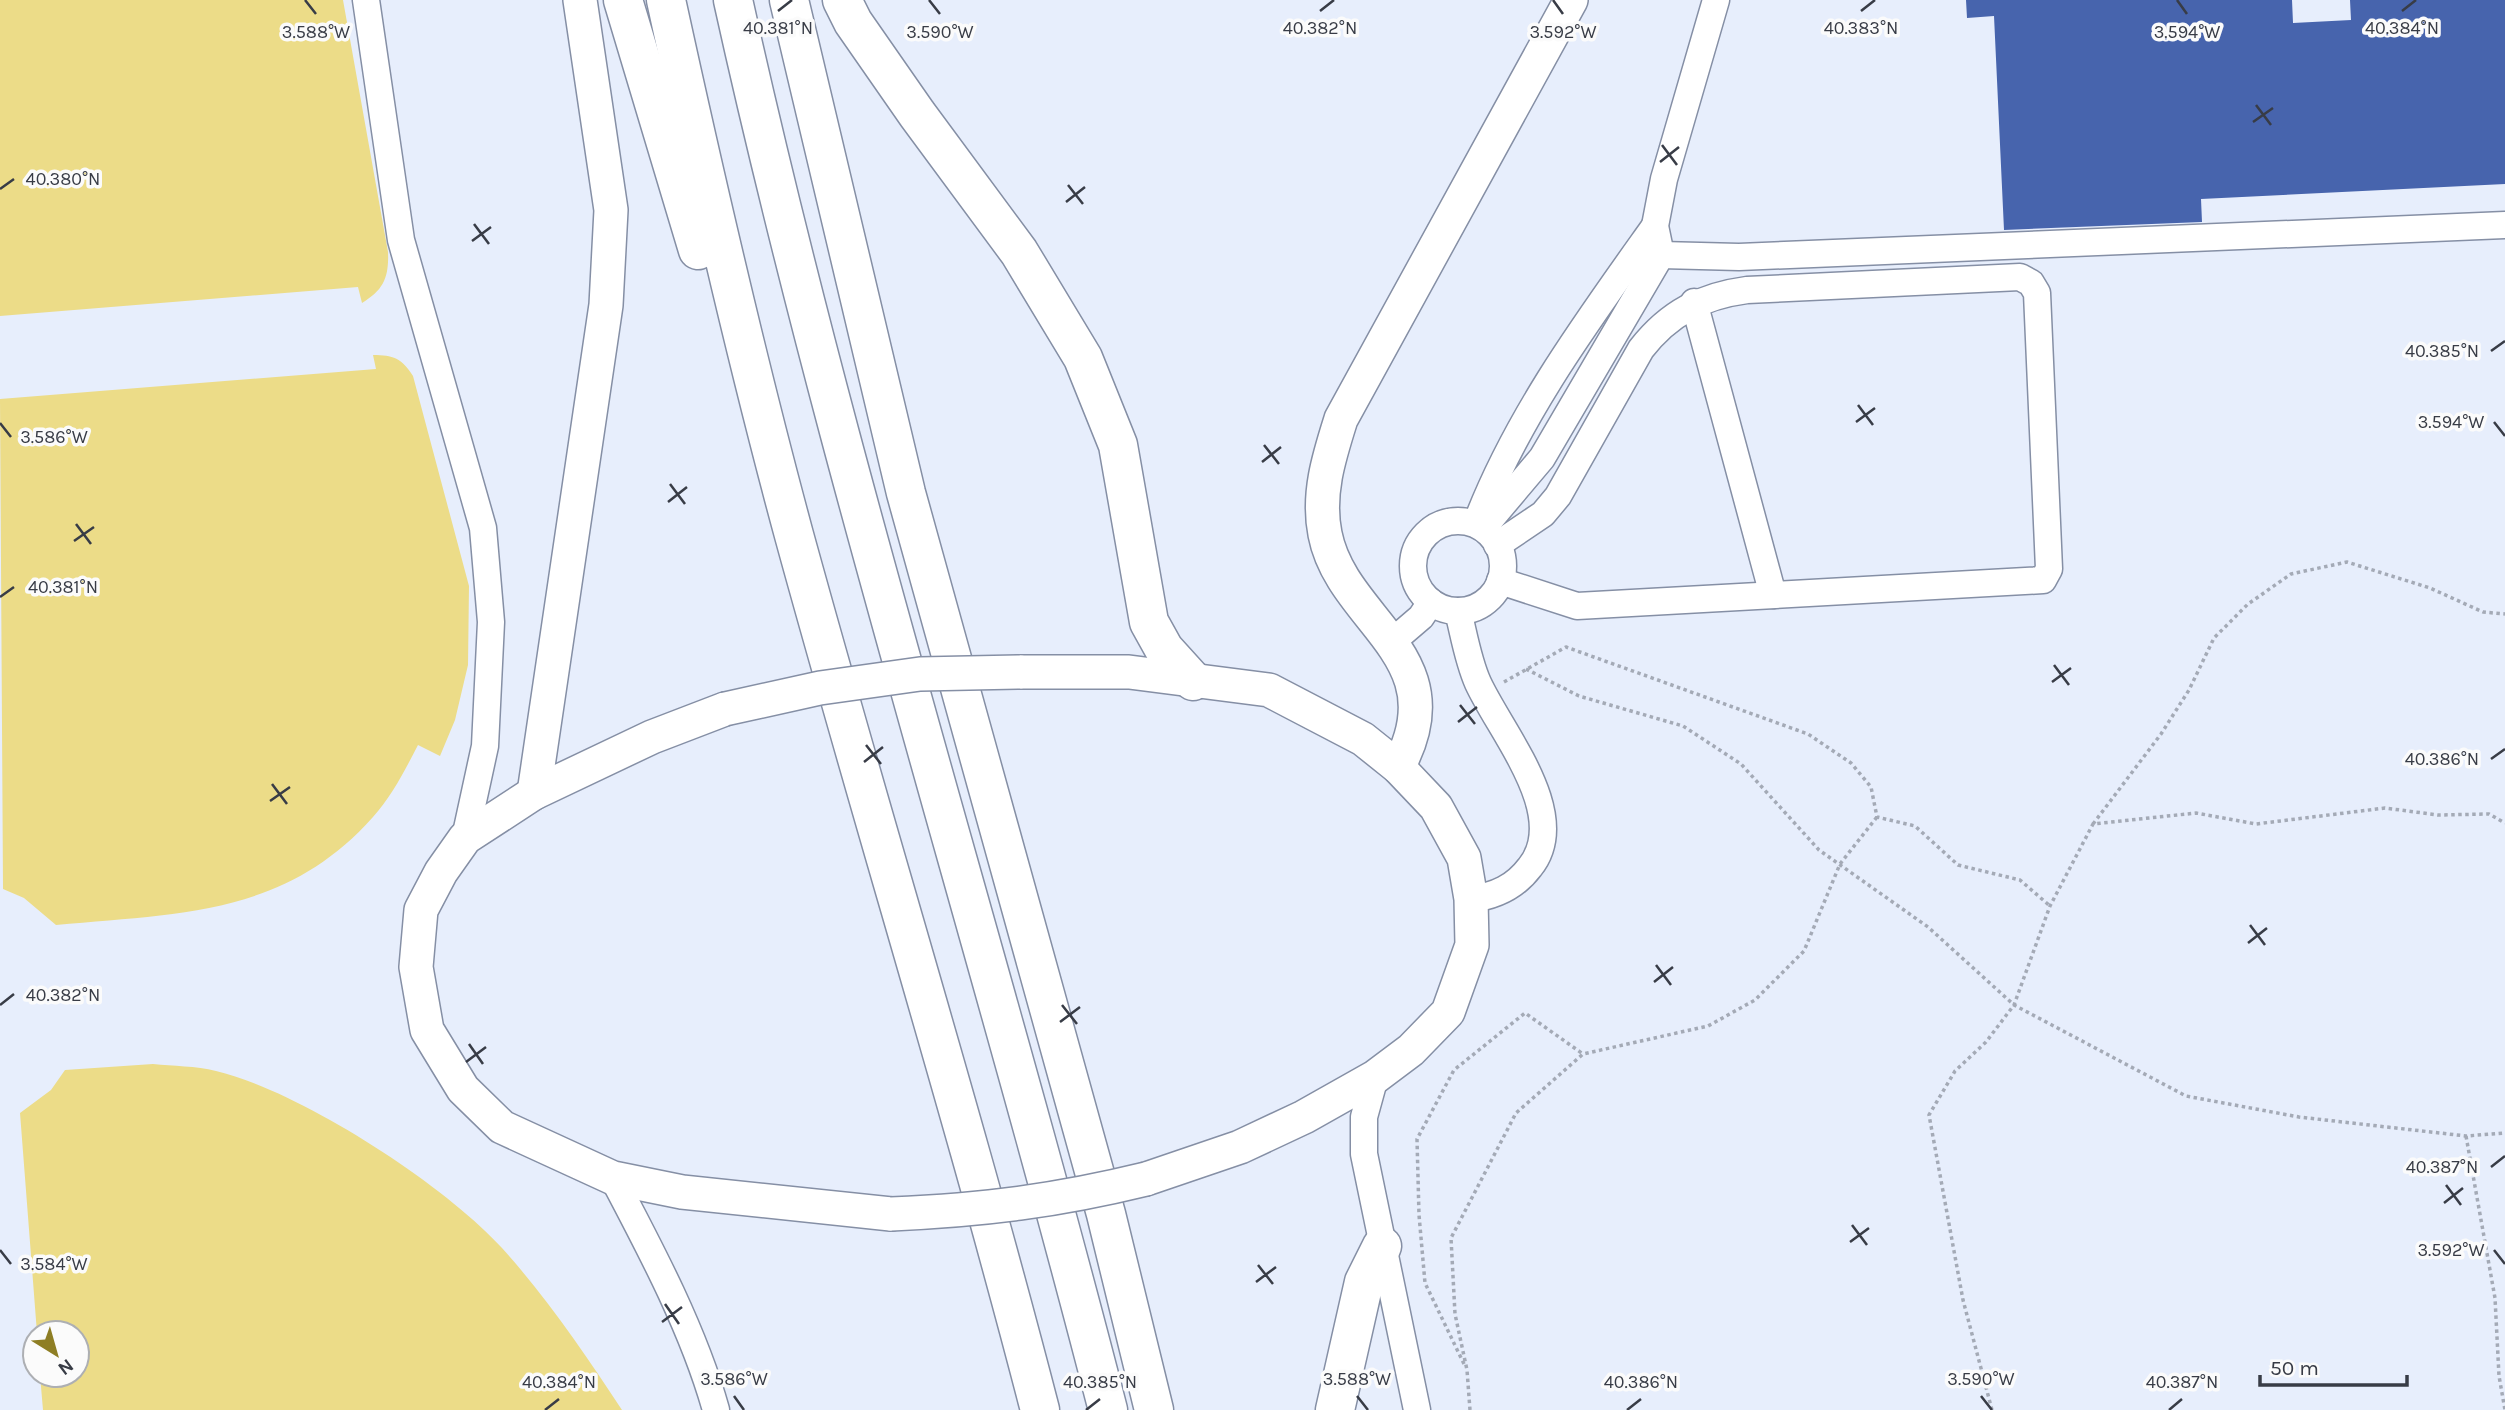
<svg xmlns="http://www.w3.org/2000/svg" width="2505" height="1410" font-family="Karla,sans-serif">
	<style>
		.green { fill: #ecdc88 }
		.building { fill: #4764ad }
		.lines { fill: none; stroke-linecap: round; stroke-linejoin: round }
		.minor-casing { stroke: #858fa5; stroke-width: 29 }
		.major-casing { stroke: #858fa5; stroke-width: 36 }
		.highway-casing { stroke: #858fa5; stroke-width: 41 }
		.path { stroke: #a4aab6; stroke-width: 3.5; stroke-dasharray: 3.5 3.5; stroke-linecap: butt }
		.minor { stroke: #fff; stroke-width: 26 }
		.major { stroke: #fff; stroke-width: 33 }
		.highway { stroke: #fff; stroke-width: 38 }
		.major-bridge-casing { stroke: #858fa5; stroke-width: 36; stroke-linecap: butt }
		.major-bridge { stroke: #fff; stroke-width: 33 }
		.ticks { fill: none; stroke: #383c46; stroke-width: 2.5 }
		.ticks-label { font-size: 18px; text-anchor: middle; fill: #383c46; stroke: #fbfbfb; stroke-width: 7; stroke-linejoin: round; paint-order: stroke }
	</style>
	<rect width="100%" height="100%" fill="#e7eefc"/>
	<g class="green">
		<path d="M0 0H343L388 252C389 277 384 290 362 303L358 287 0 316Z"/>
		<path d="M373 355C393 355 402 358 413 376L469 586 468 665 455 720 440 756 418 745C405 770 392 796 373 817 284 917 177 913 56 925L24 898 3 889 0 399 376 369Z"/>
		<path d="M153 1064C173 1066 196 1066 216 1071 300 1091 444 1184 502 1248 547 1298 585 1354 622 1410H43L40 1375H77V1333H37L20 1113 51 1090 65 1070Z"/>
	</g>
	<path class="building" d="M1966 0H2292L2293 23 2351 20 2350 0H2505V184L2201 199 2202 222 2004 230 1994 16 1967 18Z"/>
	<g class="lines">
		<defs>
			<g id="minor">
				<path d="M366 0 401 240 483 528 491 622 485 746 465 838"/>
				<path d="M1661 255 1739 257 2505 225"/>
				<path d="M1694 302 1773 595"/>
				<circle cx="1458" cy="566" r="45"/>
				<path d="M1476 524C1517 416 1588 320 1655 226"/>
				<path d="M1483 528 1542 458 1661 255 1655 226 1664 179 1716 0"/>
				<path d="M1497 545 1543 514 1558 496 1641 349C1669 313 1702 296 1747 290L2020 277 2031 283 2037 293 2049 569 2043 580 1577 606 1500 581"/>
				<path d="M1458 611C1464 635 1468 661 1478 683 1501 733 1572 815 1530 867 1515 887 1496 896 1471 899"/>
				<path d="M1393 641 1421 617 1431 602"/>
				<path d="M1375 1077 1364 1117V1154L1417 1410"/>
				<path d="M613 1178C651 1250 694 1331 716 1410"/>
			</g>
			<g id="major">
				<path d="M1020 672H1129L1269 690 1363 739 1398 767 1436 807 1464 858 1471 899 1472 945 1448 1012 1411 1050 1375 1077 1304 1117 1240 1147 1146 1179"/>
				<path d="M725 709 652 737 534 793 465 838 441 872 421 910 416 967 427 1030 463 1089 502 1127 613 1178 682 1192 891 1214"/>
				<path d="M1398 767C1459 656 1342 622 1325 534 1317 494 1329 457 1341 419L1571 0"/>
				<path d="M534 793 606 305 611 210 580 0"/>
			</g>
			<g id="highway">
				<path d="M623 0 698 250"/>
				<path d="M666 0C705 179 746 358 794 535 874 827 964 1116 1040 1410"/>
				<path d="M733 0C838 475 987 939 1108 1410"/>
				<path d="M789 0 906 493 1106 1214 1154 1410"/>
				<path d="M842 0 853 22 917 114 1019 252 1083 358 1118 445 1149 622 1164 649 1193 681"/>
				<path d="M1335 1410 1364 1282 1382 1246"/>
			</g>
		</defs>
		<use href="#minor" class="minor-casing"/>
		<use href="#major" class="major-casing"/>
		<use href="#highway" class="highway-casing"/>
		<g class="path">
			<path d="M1526 669 1579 696 1683 726 1741 764 1819 850 1928 927 2014 1005 2186 1096 2299 1117 2466 1136 2505 1133"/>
			<path d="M1504 682 1566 647 1808 734 1851 763 1871 787 1877 817 1915 826 1958 865 2020 880 2050 906"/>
			<path d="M2093 824 2161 734 2189 690 2214 638 2248 604 2291 574 2347 562 2430 588 2483 612 2505 614"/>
			<path d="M2466 1136 2495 1298 2499 1376 2505 1410"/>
			<path d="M1464 1364 1425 1283 1419 1215 1417 1139 1454 1070 1525 1013 1583 1054"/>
			<path d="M1470 1410 1467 1370 1455 1314 1451 1238 1516 1113 1583 1054 1708 1026 1755 1000 1804 951 1840 864 1877 817"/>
			<path d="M1992 1410 1963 1300 1929 1115 1955 1071 1986 1042 2014 1005 2050 906 2093 824 2196 813 2256 824 2385 808 2438 815 2489 814 2505 823"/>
		</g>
		<use href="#minor" class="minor"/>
		<use href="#major" class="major"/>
		<use href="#highway" class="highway"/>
		<defs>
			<g id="major-bridge">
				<path d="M725 709 820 688 920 674 1020 672"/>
				<path d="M891 1214C983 1210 1056 1201 1146 1179"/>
			</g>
		</defs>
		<use href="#major-bridge" class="major-bridge-casing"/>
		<use href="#major-bridge" class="major-bridge"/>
	</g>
	<path class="ticks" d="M305 0 316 14M929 0 940 14M1553 0 1563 14M2177 0 2187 14M778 11 792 0M1320 11 1334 0M1861 11 1875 0M2402 11 2416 0M2256 105 2271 125M2253 122 2273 108M1662 145 1677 165M1660 162 1679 147M1068 185 1083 204M0 189 14 179M1066 202 1085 187M474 224 489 244M472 241 491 227M2491 351 2505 341M1858 405 1873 425M1856 422 1875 408M2494 422 2505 436M0 423 11 437M1264 445 1279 464M1262 462 1281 447M670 484 685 504M668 502 687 487M76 524 91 544M74 541 94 527M0 597 14 587M2054 665 2069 685M2052 682 2071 668M1460 705 1475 724M1458 722 1477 707M866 745 881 764M2491 759 2505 749M864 762 883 747M272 784 287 804M270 801 290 787M2250 925 2265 945M2248 943 2267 928M1656 965 1671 985M1654 982 1673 967M0 1005 14 994M1062 1005 1077 1024M1060 1022 1080 1007M469 1044 483 1064M466 1062 486 1047M2491 1167 2505 1156M2446 1185 2461 1205M2444 1203 2463 1188M1852 1225 1867 1245M1850 1242 1869 1228M0 1250 11 1264M2494 1250 2505 1264M1258 1265 1273 1284M1256 1282 1276 1267M665 1304 679 1324M662 1322 682 1307M734 1396 744 1410M1357 1396 1368 1410M1981 1396 1992 1410M545 1410 559 1399M1086 1410 1100 1399M1627 1410 1641 1399M2169 1410 2182 1399"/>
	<g class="ticks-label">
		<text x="778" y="34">40.381°N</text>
		<text x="1320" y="34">40.382°N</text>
		<text x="1861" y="34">40.383°N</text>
		<text x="2402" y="34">40.384°N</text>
		<text x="316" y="38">3.588°W</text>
		<text x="940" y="38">3.590°W</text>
		<text x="1563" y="38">3.592°W</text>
		<text x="2187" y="38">3.594°W</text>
		<text x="63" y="185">40.380°N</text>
		<text x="2442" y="357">40.385°N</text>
		<text x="2451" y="428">3.594°W</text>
		<text x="54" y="443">3.586°W</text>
		<text x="63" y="593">40.381°N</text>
		<text x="2442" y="765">40.386°N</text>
		<text x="63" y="1001">40.382°N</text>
		<text x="2442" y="1173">40.387°N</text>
		<text x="2451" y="1256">3.592°W</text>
		<text x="54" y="1270">3.584°W</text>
		<text x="734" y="1385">3.586°W</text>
		<text x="1357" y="1385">3.588°W</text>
		<text x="1981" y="1385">3.590°W</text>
		<text x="559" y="1388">40.384°N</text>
		<text x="1100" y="1388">40.385°N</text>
		<text x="1641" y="1388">40.386°N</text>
		<text x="2182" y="1388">40.387°N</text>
	</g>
	<g transform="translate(56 1354) rotate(143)"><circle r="33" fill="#fbfbfb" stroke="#adafb3" stroke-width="2"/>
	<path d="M0-5L12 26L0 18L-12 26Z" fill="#8e7e24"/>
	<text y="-10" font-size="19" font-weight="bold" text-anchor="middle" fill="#383c46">N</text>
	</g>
	<path d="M2260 1375v10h147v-10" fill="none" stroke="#383c46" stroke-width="3.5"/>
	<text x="2270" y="1375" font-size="21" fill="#383c46" stroke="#fbfbfb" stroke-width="5" paint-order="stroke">50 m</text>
</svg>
